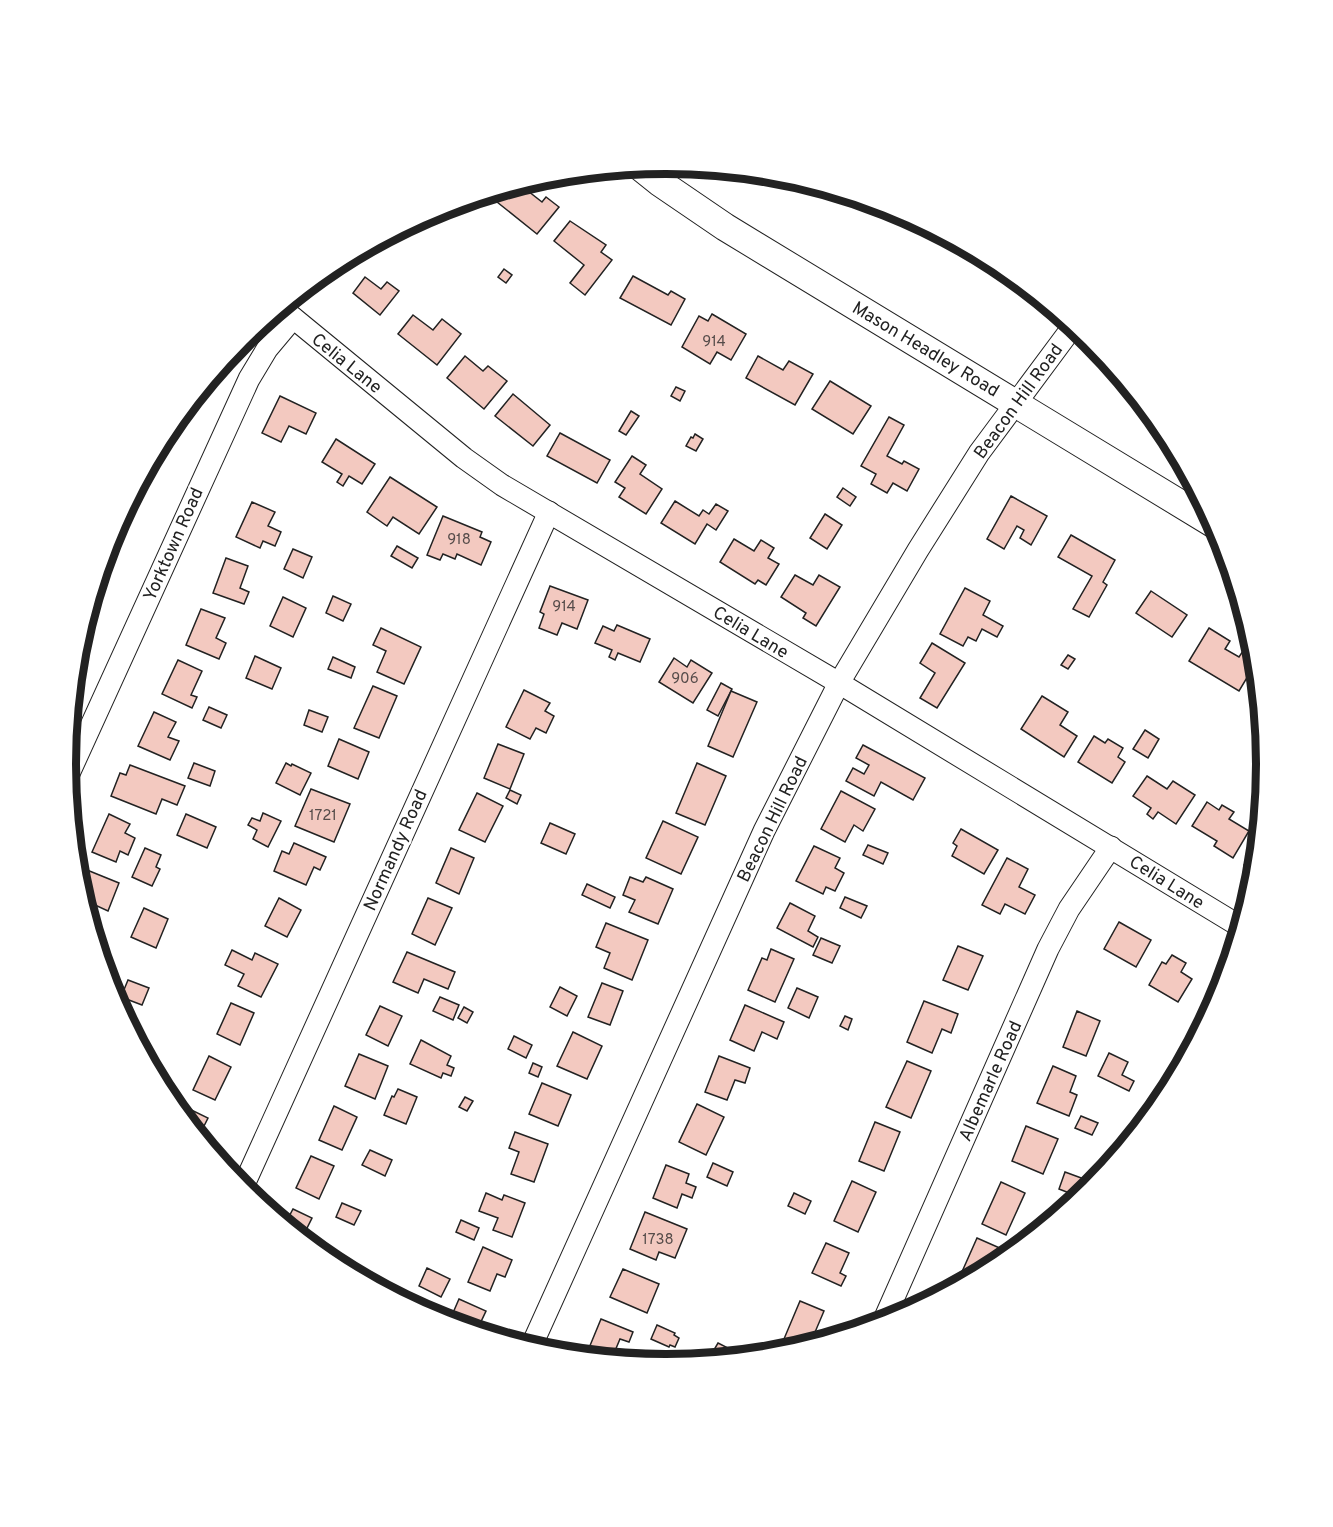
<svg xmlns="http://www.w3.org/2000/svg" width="1333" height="1527" font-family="Overpass,sans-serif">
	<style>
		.building { fill: #f3c9c0; stroke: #222; stroke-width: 1.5 }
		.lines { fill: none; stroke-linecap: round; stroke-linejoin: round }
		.minor-casing { stroke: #222; stroke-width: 23 }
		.major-casing { stroke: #222; stroke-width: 29 }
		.minor { stroke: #fff; stroke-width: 21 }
		.major { stroke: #fff; stroke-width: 27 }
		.labels { text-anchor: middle; stroke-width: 4.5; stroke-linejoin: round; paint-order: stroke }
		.number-label { font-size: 15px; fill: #564c4a }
		.street-label { font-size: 18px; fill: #222; stroke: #fff }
		.rim { fill: none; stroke: #222; stroke-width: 8 }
	</style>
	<rect width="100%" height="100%" fill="#fff"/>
	<g class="building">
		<path d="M517 184H519L542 202 546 197 559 207 537 234 487 194 511 186 514 188Z"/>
		<path d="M570 221 606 245 601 252 612 260 585 295 570 283 584 265 554 241Z"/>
		<path d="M922 222 944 234 942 238 920 226Z"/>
		<path d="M342 260 345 262 332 278 324 272Z"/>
		<path d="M504 269 512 275 506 283 498 277Z"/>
		<path d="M633 276 668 295 671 291 685 299 671 325 620 298Z"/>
		<path d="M365 277 381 289 387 282 399 291 380 315 353 293Z"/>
		<path d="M712 314 746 334 731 360 717 352 710 364 682 347 699 316 708 321Z"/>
		<path d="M413 315 433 330 442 319 461 334 437 365 398 334Z"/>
		<path d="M465 356 483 371 488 366 507 381 484 409 447 378Z"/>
		<path d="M758 356 783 370 789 361 813 374 795 405 746 378Z"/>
		<path d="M830 381 871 406 853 434 812 409Z"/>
		<path d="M676 387 685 391 680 401 671 396Z"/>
		<path d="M513 394 550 425 533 446 495 416Z"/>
		<path d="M280 396 316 413 306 434 289 426 281 442 262 433Z"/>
		<path d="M631 411 639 416 626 435 619 431Z"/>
		<path d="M889 417 904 425 887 456 902 464 904 461 919 469 907 491 893 483 887 493 871 484 876 474 861 466Z"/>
		<path d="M560 433 610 460 597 483 547 456Z"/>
		<path d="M695 434 703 439 696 451 686 446 691 437 693 438Z"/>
		<path d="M336 439 375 464 362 484 349 476 343 486 337 482 342 474 322 462Z"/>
		<path d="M632 456 646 465 640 474 662 489 646 514 619 497 625 488 615 482Z"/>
		<path d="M390 477 437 507 419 534 393 517 387 526 367 512Z"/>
		<path d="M843 488 856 497 850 506 837 497Z"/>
		<path d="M1011 496 1047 516 1031 545 1020 538 1024 530 1017 526 1004 549 987 539Z"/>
		<path d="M675 501 699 516 703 510 709 514 716 504 728 511 716 530 707 524 695 544 661 523Z"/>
		<path d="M252 502 275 512 268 526 281 532 275 546 263 541 260 548 236 537Z"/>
		<path d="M825 514 842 525 827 549 810 538Z"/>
		<path d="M443 516 482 532 480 537 491 542 481 565 457 554 455 559 443 554 440 560 427 555Z"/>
		<path d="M1071 535 1115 560 1103 582 1107 585 1089 617 1073 609 1092 576 1058 557Z"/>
		<path d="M734 539 754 551 761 540 774 548 768 558 779 564 766 585 758 580 755 584 720 562Z"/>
		<path d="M397 546 418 558 412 568 391 556Z"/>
		<path d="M293 549 312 557 303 578 284 569Z"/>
		<path d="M226 558 248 566 240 588 249 592 244 604 213 593Z"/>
		<path d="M795 575 813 585 819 575 840 587 816 626 803 618 806 613 781 597Z"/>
		<path d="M550 586 588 600 577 629 562 623 557 635 539 628 544 614 540 612Z"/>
		<path d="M965 588 990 601 983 615 1003 626 997 637 982 629 976 641 968 637 963 646 940 634Z"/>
		<path d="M1151 591 1187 615 1172 637 1136 613Z"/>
		<path d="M333 596 351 604 343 621 326 613Z"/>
		<path d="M283 597 306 608 293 637 270 626Z"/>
		<path d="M201 609 225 618 216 638 226 643 219 659 186 645Z"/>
		<path d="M617 625 650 639 640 662 618 653 615 660 609 657 612 650 595 643 603 626 614 631Z"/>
		<path d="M381 628 421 647 404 684 377 672 386 651 373 645Z"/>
		<path d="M1209 628 1230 641 1225 649 1239 657 1245 648 1256 655 1257 661 1239 691 1189 661Z"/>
		<path d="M932 643 965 663 937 708 920 698 935 673 920 663Z"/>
		<path d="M1068 655 1075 659 1068 669 1061 665Z"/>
		<path d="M255 656 281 668 272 689 246 678Z"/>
		<path d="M333 657 355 667 351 678 328 669Z"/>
		<path d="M674 658 687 667 691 660 712 673 693 703 659 682Z"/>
		<path d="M178 660 202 671 191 695 197 697 192 708 162 694Z"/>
		<path d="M721 683 732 689 718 716 707 710Z"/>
		<path d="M373 686 397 696 379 738 354 728Z"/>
		<path d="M524 690 550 703 545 711 554 716 546 733 536 728 530 739 506 727Z"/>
		<path d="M731 691 757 702 733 757 708 746Z"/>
		<path d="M1042 696 1068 712 1060 725 1077 736 1064 757 1021 729Z"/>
		<path d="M209 707 227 715 221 728 203 720Z"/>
		<path d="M309 710 328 717 322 732 304 725Z"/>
		<path d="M154 712 176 722 168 737 179 741 170 760 138 746Z"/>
		<path d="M1145 730 1159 739 1148 758 1133 749Z"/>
		<path d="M1094 736 1105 743 1108 739 1123 748 1118 757 1125 762 1112 783 1078 762Z"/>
		<path d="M339 739 369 752 358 779 328 766Z"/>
		<path d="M498 744 524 754 510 789 484 778Z"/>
		<path d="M863 745 925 778 913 800 881 782 874 796 846 781 853 768 864 774 869 765 856 758Z"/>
		<path d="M194 763 215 771 210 786 188 778Z"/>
		<path d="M286 763 291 766 292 764 311 773 300 795 276 783Z"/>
		<path d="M697 763 726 776 705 825 676 813Z"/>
		<path d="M130 765 185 786 177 805 162 799 156 814 111 796 120 773 126 775Z"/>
		<path d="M1147 776 1167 789 1173 781 1195 795 1176 824 1158 812 1153 819 1147 814 1151 808 1133 796Z"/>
		<path d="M311 789 350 804 334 842 295 826Z"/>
		<path d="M510 790 521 795 517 804 506 798Z"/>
		<path d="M841 791 875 809 863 831 854 825 845 842 821 829Z"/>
		<path d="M477 793 503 806 485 842 459 830Z"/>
		<path d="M1207 802 1219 810 1222 805 1234 812 1229 819 1249 831 1233 858 1214 846 1217 841 1192 826Z"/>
		<path d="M263 813 281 821 268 847 253 839 257 830 248 825 252 818 260 821Z"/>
		<path d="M109 814 130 824 125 833 135 838 128 855 120 851 116 862 92 852Z"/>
		<path d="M186 814 216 827 207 848 177 835Z"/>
		<path d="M663 821 698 837 681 874 646 858Z"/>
		<path d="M550 823 575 834 566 854 541 843Z"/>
		<path d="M961 829 998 850 984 874 952 856 957 846 953 843Z"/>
		<path d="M294 843 326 857 320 870 314 867 306 885 274 871 282 851 289 854Z"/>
		<path d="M1257 843 1259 844 1256 873 1244 865Z"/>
		<path d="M868 845 888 853 883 864 863 855Z"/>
		<path d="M814 846 840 858 835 868 844 873 835 891 826 887 823 894 796 881Z"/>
		<path d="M145 848 161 855 156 867 160 869 152 886 132 877Z"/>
		<path d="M451 848 474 858 459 894 436 883Z"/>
		<path d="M1007 858 1028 869 1019 887 1035 895 1025 914 1005 904 1000 914 982 905Z"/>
		<path d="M87 870 119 883 108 911 84 900 80 887Z"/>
		<path d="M630 877 643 882 646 877 673 889 658 924 629 912 635 900 623 895Z"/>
		<path d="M587 884 615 897 610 908 582 895Z"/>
		<path d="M845 897 867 906 861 918 840 908Z"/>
		<path d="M279 898 301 910 287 937 265 926Z"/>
		<path d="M428 898 452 908 435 945 412 934Z"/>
		<path d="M790 903 815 916 808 931 818 937 813 947 777 928Z"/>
		<path d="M144 908 168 919 156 948 131 937Z"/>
		<path d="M1119 922 1151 940 1136 967 1104 949Z"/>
		<path d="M606 923 648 940 632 980 604 968 610 953 596 947Z"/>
		<path d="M821 938 840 946 832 963 813 955Z"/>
		<path d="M958 946 983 956 968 990 943 980Z"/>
		<path d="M771 949 794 959 775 1002 748 990 762 958 767 960Z"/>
		<path d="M232 950 252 960 255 953 278 964 261 997 238 986 244 974 225 965Z"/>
		<path d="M407 952 455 972 448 989 424 979 418 993 393 982Z"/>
		<path d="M1172 955 1186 963 1181 972 1192 979 1178 1002 1149 985 1162 962 1166 964Z"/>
		<path d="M128 980 149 988 142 1005 121 997Z"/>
		<path d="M1220 982 1224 984 1214 1007 1207 1003Z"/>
		<path d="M602 983 623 991 610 1025 588 1017Z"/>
		<path d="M560 987 577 996 567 1016 550 1007Z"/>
		<path d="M797 988 818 997 809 1018 788 1008Z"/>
		<path d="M440 997 459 1005 453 1020 433 1011Z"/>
		<path d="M924 1001 958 1014 951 1033 942 1029 932 1053 907 1042Z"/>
		<path d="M231 1003 254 1013 240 1045 217 1034Z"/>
		<path d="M745 1005 784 1022 777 1039 762 1032 754 1051 730 1040Z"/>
		<path d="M380 1006 402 1016 388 1046 366 1035Z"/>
		<path d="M464 1007 473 1012 467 1023 458 1018Z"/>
		<path d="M1077 1011 1100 1021 1086 1056 1063 1047Z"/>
		<path d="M845 1016 852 1019 848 1030 840 1026Z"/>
		<path d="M573 1032 602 1046 587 1079 557 1066Z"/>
		<path d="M514 1036 532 1045 526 1058 508 1049Z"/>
		<path d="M421 1040 451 1056 447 1065 454 1068 451 1076 443 1073 441 1078 410 1064Z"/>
		<path d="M1109 1053 1128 1062 1122 1075 1134 1081 1129 1091 1098 1076Z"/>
		<path d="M359 1054 388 1066 375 1099 345 1086Z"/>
		<path d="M209 1056 231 1067 215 1100 193 1090Z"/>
		<path d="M719 1056 750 1068 745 1083 735 1080 727 1100 705 1092Z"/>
		<path d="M907 1061 931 1071 911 1118 886 1107Z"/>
		<path d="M533 1063 542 1067 538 1077 529 1073Z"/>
		<path d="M1053 1066 1076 1076 1070 1092 1077 1095 1069 1116 1037 1103Z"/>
		<path d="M542 1083 571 1095 558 1126 529 1114Z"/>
		<path d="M398 1089 417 1097 406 1124 384 1115 392 1096 394 1097Z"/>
		<path d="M465 1097 473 1101 467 1111 459 1107Z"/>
		<path d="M177 1103 208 1118 199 1136 175 1107Z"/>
		<path d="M697 1104 724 1117 706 1155 679 1142Z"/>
		<path d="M334 1106 357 1117 342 1150 319 1140Z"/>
		<path d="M1081 1116 1098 1123 1092 1135 1075 1128Z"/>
		<path d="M875 1122 900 1132 884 1171 859 1161Z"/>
		<path d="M1026 1126 1058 1139 1043 1174 1012 1161Z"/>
		<path d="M515 1132 548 1144 534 1182 511 1174 519 1152 509 1148Z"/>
		<path d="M370 1150 392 1160 385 1176 362 1165Z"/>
		<path d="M311 1156 334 1166 319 1199 296 1188Z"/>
		<path d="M713 1163 733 1172 727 1186 707 1177Z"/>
		<path d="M666 1165 689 1174 686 1183 696 1187 692 1198 682 1194 677 1208 653 1198Z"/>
		<path d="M1065 1172 1084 1179 1077 1196 1059 1189Z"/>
		<path d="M852 1181 876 1192 858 1232 834 1221Z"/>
		<path d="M1001 1182 1025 1193 1006 1235 982 1224Z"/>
		<path d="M486 1193 502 1200 504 1195 525 1203 512 1237 493 1230 498 1218 479 1211Z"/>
		<path d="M794 1193 811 1201 805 1214 788 1206Z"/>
		<path d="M342 1203 361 1211 354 1225 336 1217Z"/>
		<path d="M293 1209 312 1218 302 1238 285 1224Z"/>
		<path d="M645 1212 687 1229 675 1258 659 1252 656 1260 630 1249Z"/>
		<path d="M461 1220 479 1228 474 1240 456 1232Z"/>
		<path d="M977 1238 1011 1253 1000 1263 971 1278 961 1274Z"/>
		<path d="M826 1243 849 1253 840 1273 846 1276 841 1286 812 1273Z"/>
		<path d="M483 1247 512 1260 505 1277 497 1274 490 1291 468 1282Z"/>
		<path d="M427 1268 450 1279 441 1297 419 1286Z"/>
		<path d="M623 1269 659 1284 647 1313 610 1297Z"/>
		<path d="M459 1299 486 1311 477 1330 449 1322Z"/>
		<path d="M800 1301 824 1311 810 1344 790 1350 781 1346Z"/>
		<path d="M601 1319 633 1332 629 1342 620 1339 612 1358 589 1348Z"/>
		<path d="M657 1325 675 1333 674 1335 679 1338 675 1347 670 1345 669 1347 651 1339Z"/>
		<path d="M718 1343 728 1348 722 1359 708 1360Z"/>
	</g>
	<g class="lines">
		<defs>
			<g id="minor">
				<path d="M280 307 464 458 502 485 839 683 1241 927"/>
				<path d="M67 778 249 379 267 349 293 318"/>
				<path d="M242 1189 549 512"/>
				<path d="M883 1322 1048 949 1069 909 1111 847"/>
				<path d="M531 1347 764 831 839 683 918 550 979 453 1074 325"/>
			</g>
			<path id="major" d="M639 166 659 182 725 227 1217 526"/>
		</defs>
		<use href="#minor" class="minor-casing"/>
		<use href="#major" class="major-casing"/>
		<use href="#minor" class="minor"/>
		<use href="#major" class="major"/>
	</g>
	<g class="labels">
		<g class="number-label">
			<text x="714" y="346">914</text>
			<text x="459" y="544">918</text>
			<text x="564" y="611">914</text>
			<text x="685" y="683">906</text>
			<text x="323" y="820">1721</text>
			<text x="658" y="1244">1738</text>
		</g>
		<g class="street-label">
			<text transform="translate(926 349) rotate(31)" y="6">Mason Headley Road</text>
			<text transform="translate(347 363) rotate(39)" y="6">Celia Lane</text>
			<text transform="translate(1018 401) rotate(-54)" y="6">Beacon Hill Road</text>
			<text transform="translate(173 544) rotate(-66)" y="6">Yorktown Road</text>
			<text transform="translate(751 632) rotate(31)" y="6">Celia Lane</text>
			<text transform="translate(772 819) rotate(-64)" y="6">Beacon Hill Road</text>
			<text transform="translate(395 850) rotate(-66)" y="6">Normandy Road</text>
			<text transform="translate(1167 882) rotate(32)" y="6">Celia Lane</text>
			<text transform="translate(990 1081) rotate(-66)" y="6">Albemarle Road</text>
		</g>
	</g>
	<path d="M0 0H1333V1527H0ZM76 764a590 590 0 1 1 1180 0a590 590 0 1 1-1180 0Z" fill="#fff" fill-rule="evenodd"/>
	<path class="rim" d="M76 764a590 590 0 1 1 1180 0a590 590 0 1 1-1180 0Z"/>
</svg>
